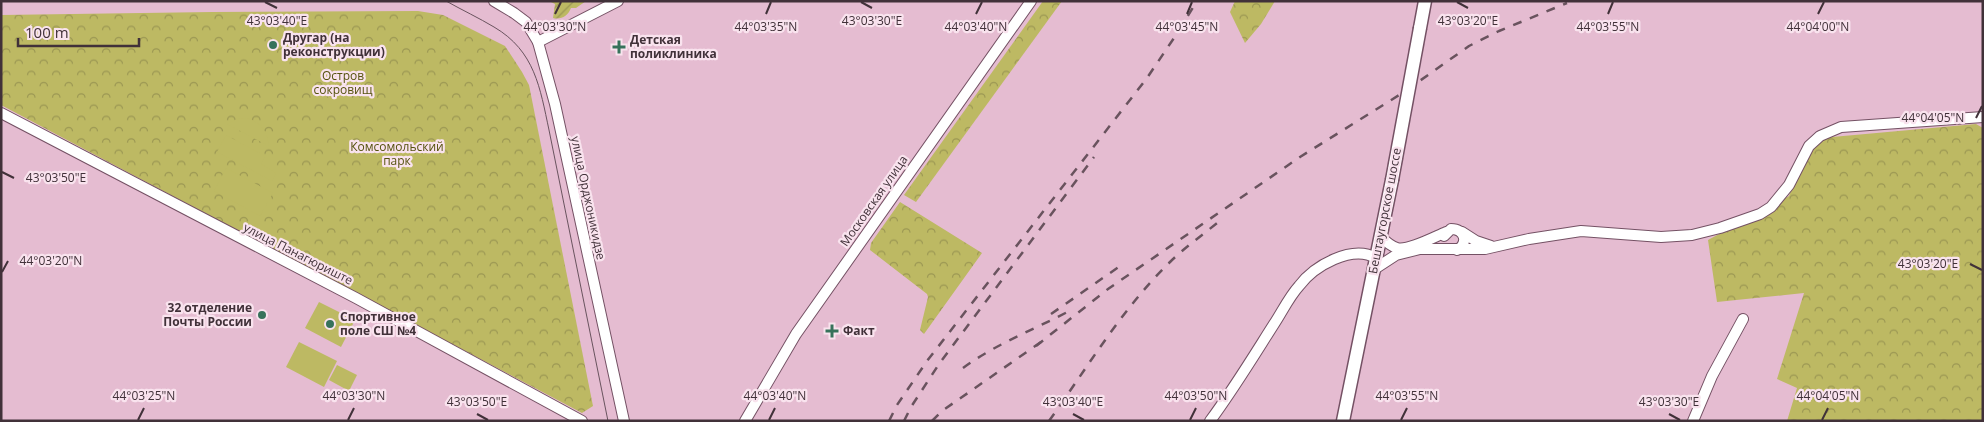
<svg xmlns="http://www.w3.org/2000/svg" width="1984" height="422" font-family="'Open Sans',sans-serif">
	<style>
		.forest { fill: url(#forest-crowns) }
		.garden { fill: url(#garden-furrows) }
		.pitch { fill: #bdb963 }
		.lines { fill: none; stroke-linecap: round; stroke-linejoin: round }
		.minor-casing { stroke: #745164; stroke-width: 12 }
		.major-casing { stroke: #745164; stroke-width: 15 }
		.minor { stroke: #fff; stroke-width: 10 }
		.major { stroke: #fff; stroke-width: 12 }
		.tram { stroke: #69535e; stroke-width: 1 }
		.rail { stroke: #69535e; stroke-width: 2.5; stroke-dasharray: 9 9; stroke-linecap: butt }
		.major-bridge-casing { stroke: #745164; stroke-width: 15; stroke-linecap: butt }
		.major-bridge { stroke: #fff; stroke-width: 12 }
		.ticks { fill: none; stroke: #413139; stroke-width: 2 }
		.poi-dot { fill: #37725b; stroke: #f9e3ee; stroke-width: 2 }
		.labels { text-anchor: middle; stroke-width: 4.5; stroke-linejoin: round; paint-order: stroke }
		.poi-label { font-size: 12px; font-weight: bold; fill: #413139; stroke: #f9e3ee; text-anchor: start }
		.park-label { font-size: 12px; fill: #55520e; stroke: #f9e3ee }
		.street-label { font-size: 12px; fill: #413139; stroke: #f9e3ee }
		.ticks-label { font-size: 12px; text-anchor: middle; fill: #413139; stroke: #f9e3ee; stroke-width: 4.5; stroke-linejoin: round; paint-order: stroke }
	</style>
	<defs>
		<pattern id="forest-crowns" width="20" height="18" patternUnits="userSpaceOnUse" patternTransform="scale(1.25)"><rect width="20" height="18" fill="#bdb963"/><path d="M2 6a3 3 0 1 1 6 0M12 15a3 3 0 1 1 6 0" fill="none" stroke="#9b9753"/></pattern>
		<pattern id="garden-furrows" width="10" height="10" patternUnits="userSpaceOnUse" patternTransform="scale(1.25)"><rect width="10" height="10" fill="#bdb963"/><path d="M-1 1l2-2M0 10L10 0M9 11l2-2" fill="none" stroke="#9b9753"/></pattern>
	</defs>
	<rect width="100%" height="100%" fill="#e5bcd1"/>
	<g class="forest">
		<path d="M1043 1H1062L916 202 904 195Z"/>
		<path d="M1235 1H1275L1261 24 1245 43 1230 12Z"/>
		<path d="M418 11 443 15 505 46 522 72 529 85 593 406 582 413 1 105V15L212 12Z"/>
		<path d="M1976 124 1983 128V421H1787L1797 388 1777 379 1804 293 1717 302 1708 240 1789 196 1810 139Z"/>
		<path d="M900 202 982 253 924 334 920 330 928 297 927 294 870 250 871 243Z"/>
	</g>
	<path class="garden" d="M549 1H586L576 8H571C568 16 561 20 553 18L555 4Z"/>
	<g class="pitch">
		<path d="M247 118C262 123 267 131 269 146L227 124 237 119Z"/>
		<path d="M226 135 265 156 261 164 276 173 272 181 217 152Z"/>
		<path d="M226 168 273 193 260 216 214 191Z"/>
		<path d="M319 302 355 320 341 347 305 328Z"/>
		<path d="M299 342 337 361 324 387 286 367Z"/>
		<path d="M337 365 357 375 349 391 329 380Z"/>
	</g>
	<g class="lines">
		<defs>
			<g id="minor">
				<path d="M494 1 514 13 526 22 538 42 555 104 624 421"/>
				<path d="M538 42 618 1"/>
				<path d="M1 113 356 298 582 421"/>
				<path d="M1462 232 1476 241 1491 246"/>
				<path d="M1380 236C1385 241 1390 246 1397 248 1408 251 1434 237 1446 232"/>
				<path d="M1444 236 1451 229C1465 229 1469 243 1457 250"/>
				<path d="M1373 270 1396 255 1420 249H1485L1529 239 1581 231 1661 237 1692 235 1720 228 1760 214 1771 207 1789 185 1809 146 1820 136 1841 127 1983 117"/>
				<path d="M745 421 796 334 1031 1"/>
				<path d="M1210 421C1233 390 1253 357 1274 324 1282 312 1289 297 1299 286 1314 266 1352 244 1376 258"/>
				<path d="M1693 421 1712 376 1743 319"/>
			</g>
			<g id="major">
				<path d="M1420 28 1425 1"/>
				<path d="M1343 421 1392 180"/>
			</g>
		</defs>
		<use href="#minor" class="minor-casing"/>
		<use href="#major" class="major-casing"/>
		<use href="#minor" class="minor"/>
		<use href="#major" class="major"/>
		<path class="tram" d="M446 1C462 10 479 18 494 27 535 51 540 88 549 130L608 421"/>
		<g class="rail">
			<path d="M1051 314 1123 264"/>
			<path d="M1036 346 1108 289 1300 157 1404 92 1469 46 1499 31 1567 3"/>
			<path d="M963 368C997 343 1036 329 1073 309"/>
			<path d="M889 421 897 405 927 361 1147 78 1176 35 1197 1"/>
			<path d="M904 421 911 407 939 364 1094 157"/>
			<path d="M932 421 942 411 1041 342"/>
			<path d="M1049 421C1087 368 1122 309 1169 263 1185 247 1204 234 1222 219"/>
		</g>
		<defs>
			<path id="major-bridge" d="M1392 180 1420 28"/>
		</defs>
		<use href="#major-bridge" class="major-bridge-casing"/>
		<use href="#major-bridge" class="major-bridge"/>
	</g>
	<path class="ticks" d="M265 2 277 8M861 2 872 8M1457 2 1468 8M555 14 561 2M766 14 771 2M976 14 982 2M1187 14 1192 2M1608 14 1613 2M1818 14 1824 2M1976 118 1982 106M2 172 14 178M1970 264 1982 270M2 272 8 261M477 414 488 420M1073 414 1084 420M1669 414 1680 420M138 420 144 408M348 420 354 408M769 420 775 408M1190 420 1196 408M1401 420 1407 408M1822 420 1828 408"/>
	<g class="poi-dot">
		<circle cx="273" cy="45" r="5"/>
		<path d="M616.5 39.5h5v5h5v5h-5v5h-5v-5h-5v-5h5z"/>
		<circle cx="262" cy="315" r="5"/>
		<circle cx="330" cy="324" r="5"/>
		<path d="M829.5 323.5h5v5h5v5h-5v5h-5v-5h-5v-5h5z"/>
	</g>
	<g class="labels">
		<g class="poi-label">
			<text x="283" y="42">Другар (на<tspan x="283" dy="14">реконструкции)</tspan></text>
			<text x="630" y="44">Детская<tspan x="630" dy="14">поликлиника</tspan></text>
			<text x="252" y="312" text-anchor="end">32 отделение<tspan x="252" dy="14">Почты России</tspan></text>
			<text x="340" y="321">Спортивное<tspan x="340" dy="14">поле СШ №4</tspan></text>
			<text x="843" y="335">Факт</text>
		</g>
		<g class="park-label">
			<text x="343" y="80">Остров<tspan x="343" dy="14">сокровищ</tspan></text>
			<text x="397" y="151">Комсомольский<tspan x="397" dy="14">парк</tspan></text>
		</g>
		<g class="street-label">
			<text transform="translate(588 198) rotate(78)" y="4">улица Орджоникидзе</text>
			<text transform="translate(874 201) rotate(-55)" y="4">Московская улица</text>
			<text transform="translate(1385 211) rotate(-79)" y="4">Бештаугорское шоссе</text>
			<text transform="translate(298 254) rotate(27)" y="4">улица Панагюриште</text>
		</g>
	</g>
	<g class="ticks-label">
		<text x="277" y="25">43°03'40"E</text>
		<text x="872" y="25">43°03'30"E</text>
		<text x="1468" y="25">43°03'20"E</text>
		<text x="555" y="31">44°03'30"N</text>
		<text x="766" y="31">44°03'35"N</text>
		<text x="976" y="31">44°03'40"N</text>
		<text x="1187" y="31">44°03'45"N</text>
		<text x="1608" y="31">44°03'55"N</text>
		<text x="1818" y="31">44°04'00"N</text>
		<text x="1933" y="122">44°04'05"N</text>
		<text x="56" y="182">43°03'50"E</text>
		<text x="51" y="265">44°03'20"N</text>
		<text x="1928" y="268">43°03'20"E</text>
		<text x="144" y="400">44°03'25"N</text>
		<text x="354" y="400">44°03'30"N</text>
		<text x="775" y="400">44°03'40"N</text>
		<text x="1196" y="400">44°03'50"N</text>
		<text x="1407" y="400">44°03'55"N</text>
		<text x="1828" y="400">44°04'05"N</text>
		<text x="477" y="406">43°03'50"E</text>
		<text x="1073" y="406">43°03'40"E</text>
		<text x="1669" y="406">43°03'30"E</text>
	</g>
	<rect width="1984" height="422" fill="none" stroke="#413139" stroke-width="5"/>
	<path d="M18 38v8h121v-8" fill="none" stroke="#413139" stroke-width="2.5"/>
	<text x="25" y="38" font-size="15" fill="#413139" stroke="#f9e3ee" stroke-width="4" paint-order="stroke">100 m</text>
</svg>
